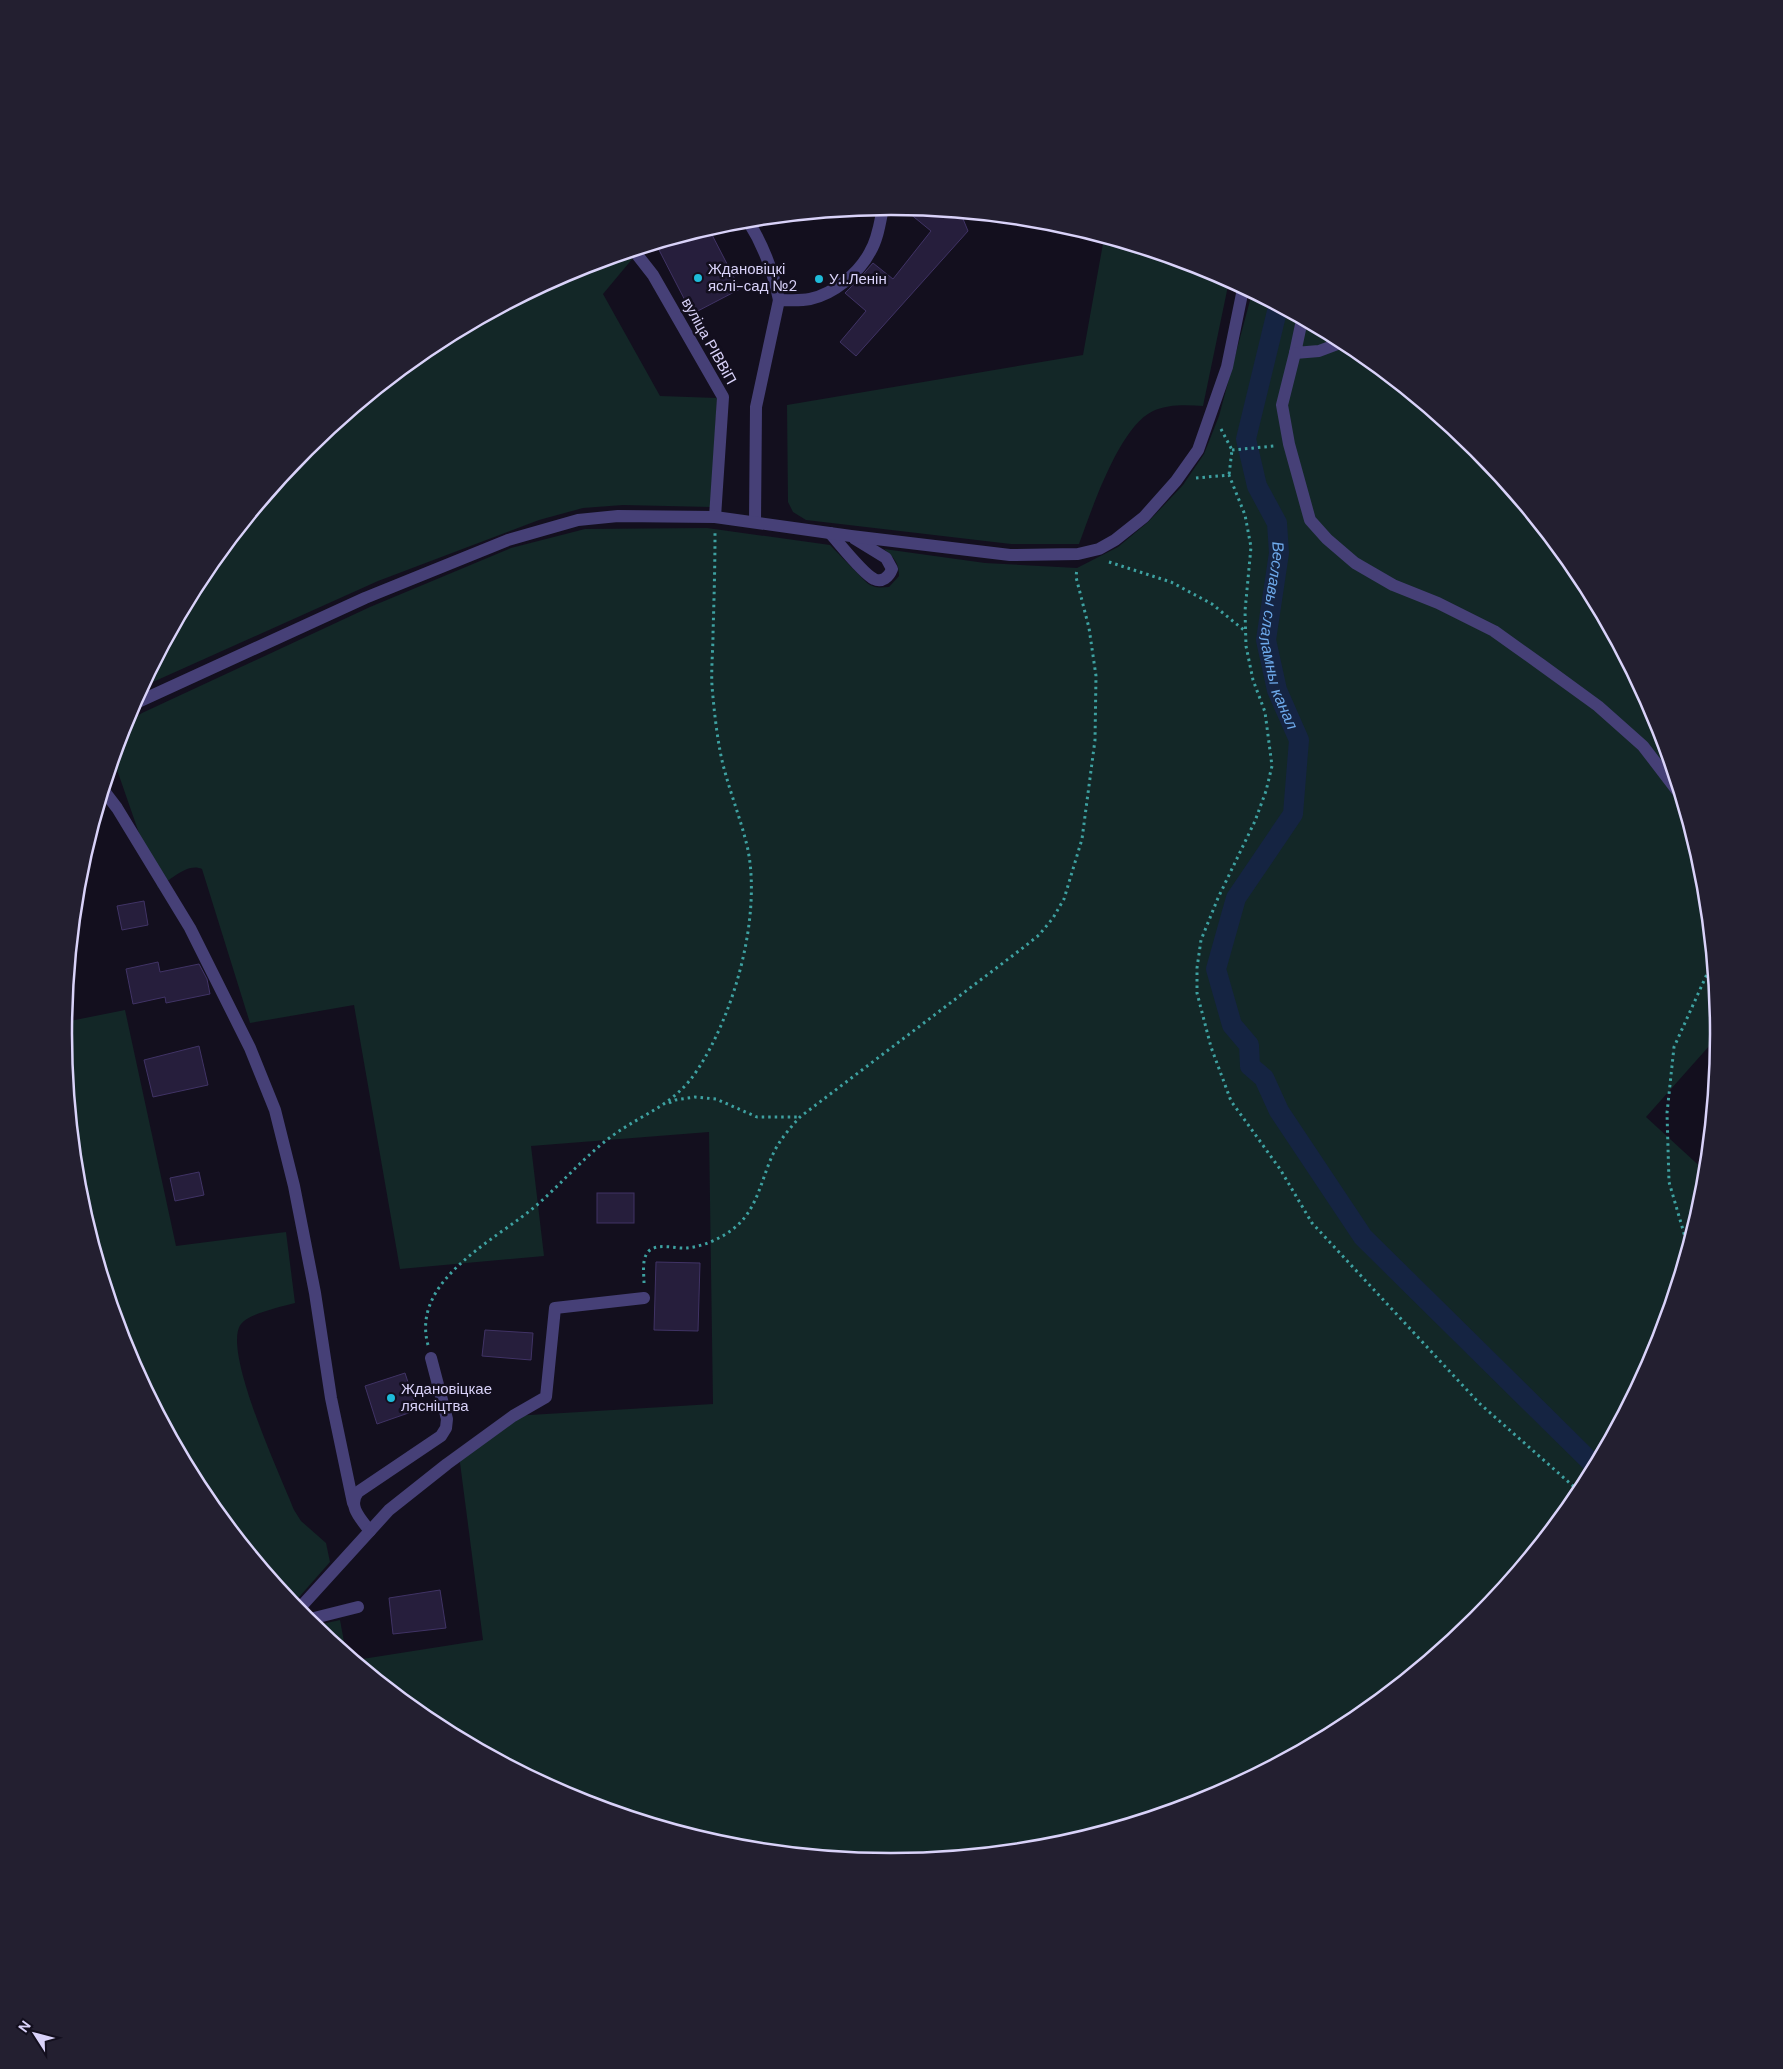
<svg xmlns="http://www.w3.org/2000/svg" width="1783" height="2069" font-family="'DM Sans',sans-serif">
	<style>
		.green { fill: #132727 }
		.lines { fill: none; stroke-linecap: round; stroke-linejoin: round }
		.canal { stroke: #152442; stroke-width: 20 }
		.building { fill: #261e3c; stroke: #403365 }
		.path { stroke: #3ea1a1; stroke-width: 3; stroke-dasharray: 2.5 4; stroke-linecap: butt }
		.minor { stroke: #464077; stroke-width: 12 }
		.poi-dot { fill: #1ebbd9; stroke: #130f1e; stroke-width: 2 }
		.labels { text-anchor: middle; stroke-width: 5; stroke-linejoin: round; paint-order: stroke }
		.poi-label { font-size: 15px; fill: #d9d2f9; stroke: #130f1e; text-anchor: start }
		.street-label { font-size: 15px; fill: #d9d2f9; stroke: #130f1e }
		.water-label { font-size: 16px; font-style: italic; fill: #6eaaeb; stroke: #130f1e }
		.rim { fill: none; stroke: #d9d2f9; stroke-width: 2.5 }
	</style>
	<rect width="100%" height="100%" fill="#130f1e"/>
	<g class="green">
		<path d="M1104 238 1209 270 1229 281 1203 406C1187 405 1168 404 1153 411 1119 427 1092 509 1079 544H1011L806 520 793 512 788 502 787 405 1083 355Z"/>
		<path d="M629 253 633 258 603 294 660 396 717 398 711 507 623 505 583 508 539 520 378 581 144 686 203 574 306 449 432 346 575 270Z"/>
		<path d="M1252 293 1299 318 1282 405 1297 355 1345 343 1477 449 1580 575 1656 718 1703 873 1719 1035 1646 1117 1706 1172 1703 1196 1656 1352 1580 1495 1477 1620 1351 1723 1208 1799 1053 1846 891 1862 730 1846 574 1799 431 1723 356 1660 483 1640 459 1455 513 1416 713 1404 709 1132 531 1146 544 1256 400 1269 354 1005 250 1023 202 869C188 862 170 880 158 888L114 761 124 725 142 713 370 607 511 548 585 529 707 528 830 545 866 582C873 588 879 588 889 587L899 576C899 563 894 557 884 549L985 563 1077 568 1118 547 1148 522 1183 485 1204 454 1219 416Z"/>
		<path d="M1303 321 1341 341 1297 351Z"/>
		<path d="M125 1010 176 1246 286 1232 295 1303C281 1307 250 1313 241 1324 221 1349 282 1479 294 1510L301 1521 326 1543 330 1562 293 1604 203 1494 127 1351 80 1196 64 1035 65 1022Z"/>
		<path d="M340 1620 346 1653 313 1626Z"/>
	</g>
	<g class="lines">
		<path class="canal" id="s1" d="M1278 307 1246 439 1257 486 1277 523 1279 553 1266 640 1277 690 1299 740 1293 814 1236 898 1216 969 1232 1025 1249 1045 1250 1066 1264 1078 1279 1111 1363 1237 1595 1466"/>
	</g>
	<g class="building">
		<path d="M903 208 961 214 968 231 856 356 840 342 866 311 845 293 858 280 873 263 893 279 931 231Z"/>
		<path d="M709 229 740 289 692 314 658 248 671 241Z"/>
		<path d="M144 901 148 925 122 930 117 906Z"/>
		<path d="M158 962 160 972 199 964 207 979 210 994 166 1003 165 997 133 1004 126 969Z"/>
		<path d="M199 1046 208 1085 153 1097 144 1060Z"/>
		<path d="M199 1172 204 1195 175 1201 170 1178Z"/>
		<rect x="597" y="1193" width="37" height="30"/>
		<path d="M656 1262 700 1263 698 1331 654 1330Z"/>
		<path d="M485 1330 533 1333 531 1360 482 1356Z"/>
		<path d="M405 1373 417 1410 377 1424 365 1386Z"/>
		<path d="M440 1590 446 1628 393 1634 389 1598Z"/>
	</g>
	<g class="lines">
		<g class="path">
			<path d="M1221 429 1232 450 1229 475"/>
			<path d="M1232 450 1274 446"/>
			<path d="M1196 478 1229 475 1245 515 1251 547 1245 611 1246 646 1253 680 1265 712 1272 766 1266 791 1255 821 1218 898 1201 940 1197 968V993L1211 1047 1231 1101 1280 1169 1312 1223 1479 1403 1581 1493"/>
			<path d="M1109 562 1171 582 1212 604 1245 631"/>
			<path d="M669 1103 675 1100 695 1097 716 1099 757 1117H800"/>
			<path d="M1688 1247 1669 1182 1667 1113 1674 1047 1712 963"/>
			<path d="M644 1283C644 1273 641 1257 650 1250 660 1243 676 1249 687 1248 704 1246 720 1239 733 1229 759 1209 761 1177 775 1150 782 1137 791 1127 800 1117L1024 947 1039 935 1053 918 1064 899 1082 839 1095 740 1096 676 1089 628 1076 577 1077 568"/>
			<path d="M428 1345C410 1279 497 1240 538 1204 563 1182 585 1156 612 1136 645 1112 674 1106 698 1069 735 1012 761 917 748 850 742 823 732 798 725 772 718 749 714 710 712 686 711 669 713 651 713 634 714 600 715 566 715 533"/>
		</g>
		<g class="minor">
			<path d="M748 221C764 246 773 271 779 300"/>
			<path d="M635 252 653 275 723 397 715 517"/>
			<path d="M1302 320 1295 353 1319 351 1343 342"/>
			<path d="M1295 353 1282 405 1289 444 1310 520 1327 539 1355 563 1393 585 1438 603 1494 631 1543 666 1598 706 1643 746 1679 793"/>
			<path d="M755 522 756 407 779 300C790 300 800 301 810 299 834 294 859 273 870 252 878 239 880 222 883 208"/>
			<path d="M830 533C839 543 863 574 874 579 882 583 889 577 892 569L886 558 855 539"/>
			<path d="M133 707 138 702 365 598 508 540 578 520 618 516 715 517 851 536 1010 555 1078 554 1099 549 1115 540 1144 517 1176 481 1198 450 1227 367 1243 289"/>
			<path d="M104 791 117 808 190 928 250 1048 275 1110 294 1186 315 1293 331 1398 353 1503"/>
			<path d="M370 1531C361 1519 347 1506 358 1492L441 1436 446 1428 447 1419 431 1358"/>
			<path d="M298 1610 389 1510 447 1464 513 1416 546 1397 555 1308 644 1298"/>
			<path d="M306 1620 358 1607"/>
		</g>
	</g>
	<g class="poi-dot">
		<circle cx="698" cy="278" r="5"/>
		<circle cx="819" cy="279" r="5"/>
		<circle cx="391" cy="1398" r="5"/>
	</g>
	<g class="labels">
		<g class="poi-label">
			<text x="708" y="274">Ждановіцкі<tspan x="708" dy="17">яслі-сад №2</tspan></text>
			<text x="829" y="284">У.І.Ленін</text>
			<text x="401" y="1394">Ждановіцкае<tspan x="401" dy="17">лясніцтва</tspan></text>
		</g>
		<g class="street-label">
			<text transform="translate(709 341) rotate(61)" y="5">вуліца РІВВіП</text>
		</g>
		<g class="water-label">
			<text dy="6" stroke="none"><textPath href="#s1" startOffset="341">Веславы слаламны канал</textPath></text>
		</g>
	</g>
	<path d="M0 0H1783V2069H0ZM72 1034a819 819 0 1 1 1638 0a819 819 0 1 1-1638 0Z" fill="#231f30" fill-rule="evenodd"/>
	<path class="rim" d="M72 1034a819 819 0 1 1 1638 0a819 819 0 1 1-1638 0Z"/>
	<g transform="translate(35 2034) rotate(306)" stroke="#130f1e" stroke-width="4" paint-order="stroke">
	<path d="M0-4L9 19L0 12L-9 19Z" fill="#d9d2f9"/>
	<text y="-8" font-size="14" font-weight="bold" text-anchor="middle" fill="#d9d2f9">N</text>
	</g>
</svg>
